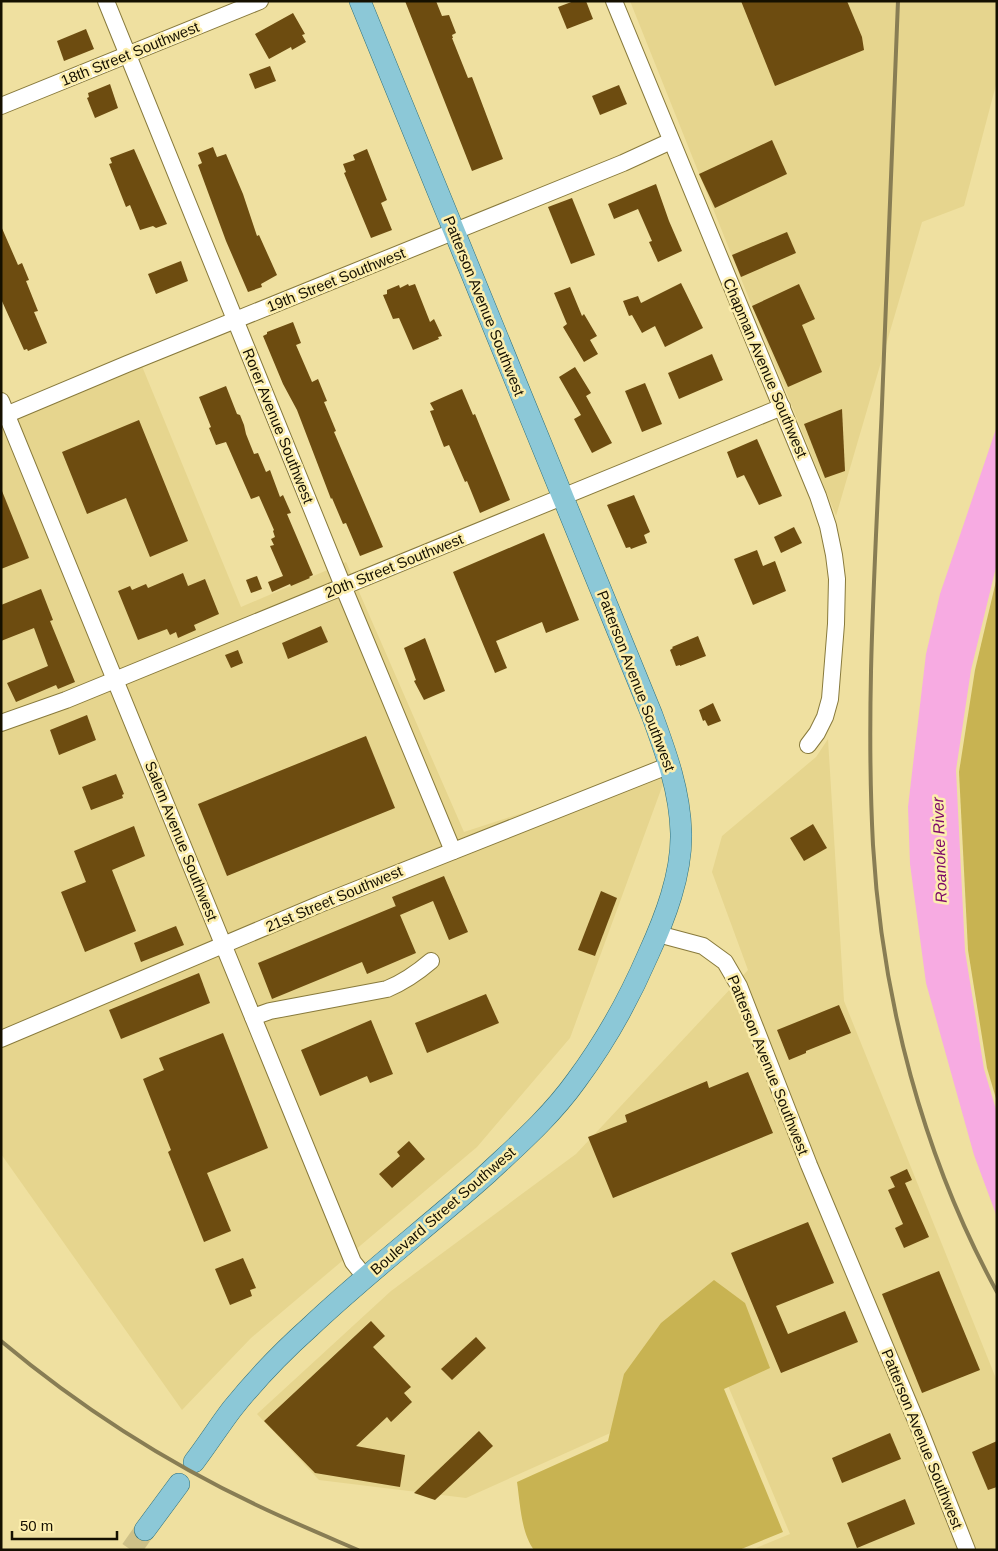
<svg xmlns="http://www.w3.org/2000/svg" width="998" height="1551" font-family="Arial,sans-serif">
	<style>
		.built { fill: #e6d58e }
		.green { fill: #c8b352 }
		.water { fill: #f7abe2 }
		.building { fill: #6d4c10 }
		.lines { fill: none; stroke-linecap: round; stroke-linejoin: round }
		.major-tunnel { stroke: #cec188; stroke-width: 21; stroke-dasharray: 21 11; stroke-linecap: butt }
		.minor-casing { stroke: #887a3c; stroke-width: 18 }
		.major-casing { stroke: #30707a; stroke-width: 22 }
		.minor { stroke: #fff; stroke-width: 16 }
		.major { stroke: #8cc8d7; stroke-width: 21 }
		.rail { stroke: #887d54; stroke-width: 4 }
		.labels { text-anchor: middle; stroke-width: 5; stroke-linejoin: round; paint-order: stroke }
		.street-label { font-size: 15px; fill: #151000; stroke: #fceead }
		.water-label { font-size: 16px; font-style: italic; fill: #7c0869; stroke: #fceead }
	</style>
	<rect width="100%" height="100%" fill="#efe0a0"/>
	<g class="built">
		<path d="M630 1H997V81L964 206 922 222 836 516Z"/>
		<path d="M137 354 241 607 346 562 464 832 670 765 570 1038 477 1147 251 1338 182 1410 1 1154V409Z"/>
		<path d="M828 739 844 1001 997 1381V1550H751L790 1534 726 1381 466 1498 319 1480 257 1414 391 1291 576 1154 748 970 712 872 722 836 816 757Z"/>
	</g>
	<g class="green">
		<path d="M997 577V1102L987 1068 968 950 959 772 975 670Z"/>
		<path d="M714 1280 745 1303 770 1368 724 1389 783 1532 739 1550H534C521 1533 520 1502 517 1482L608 1441 624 1374 661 1323Z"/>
	</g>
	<path class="water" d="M997 426V563L971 670 956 770 965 951 984 1069 997 1113V1217L974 1155 926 983 910 864 908 807 926 654 940 594Z"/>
	<g class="building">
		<path d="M405 1H436L442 16 449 15 456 33 452 35 453 38H452L468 78 472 77 503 159 472 171Z"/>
		<path d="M574 1H586L593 19 567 29 558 7Z"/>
		<path d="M741 1H847L862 37 864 50 775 86Z"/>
		<path d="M293 13 305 34 302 35 306 42 292 50 291 47 269 59 255 34Z"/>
		<path d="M86 29 94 49 64 61 57 41Z"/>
		<path d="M270 66 276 81 255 89 249 74Z"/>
		<path d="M110 84 118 108 95 118 87 98 89 97 88 93Z"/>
		<path d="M619 85 627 104 600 115 592 96Z"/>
		<path d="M772 140 787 174 715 208 699 174Z"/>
		<path d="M213 147 217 157 226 154 243 194 257 236 259 235 277 275 261 284 262 287 248 292 226 241 198 165 202 163 198 153Z"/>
		<path d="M134 149 167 224 156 228 153 226 140 230 130 205 126 207 109 164 112 163 110 158Z"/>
		<path d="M367 149 387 200 381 203 392 230 371 238 344 173 346 172 343 164 355 160 353 155Z"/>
		<path d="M656 184 669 221 682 251 658 262 649 242 652 241 638 209 614 219 608 204Z"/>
		<path d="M572 198 595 255 571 264 548 207Z"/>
		<path d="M1 226 18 265 22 263 29 280 26 281 38 311 34 312 47 343 28 351 27 349 24 350 1 299Z"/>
		<path d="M787 232 796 253 741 277 732 255Z"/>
		<path d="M181 261 188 281 156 294 148 274Z"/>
		<path d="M681 283 703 328 665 347 655 326 642 333 632 315 629 316 623 301 638 296 641 303Z"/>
		<path d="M408 284 409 286 415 284 430 322 434 319 442 336 438 337 439 339 413 350 399 318 393 319 383 295 387 294V290L399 285 400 288Z"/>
		<path d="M799 284 815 319 802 325 822 372 788 387 752 306Z"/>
		<path d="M570 287 582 316 584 314 597 336 590 340 598 354 584 362 563 327 567 324 554 293Z"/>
		<path d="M293 322 301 343 296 345 312 382 318 379 327 401 324 402 336 431 334 432 383 547 360 556 346 523 343 524 332 498 331 499 297 410 283 384 263 336 267 334V332Z"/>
		<path d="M712 354 723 380 679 399 668 373Z"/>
		<path d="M575 367 591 393 586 396 612 443 592 453 574 419 581 415 559 377Z"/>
		<path d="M645 383 662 424 642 432 625 391Z"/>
		<path d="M226 386 237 414 240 415 244 425 246 434 254 454 258 453 266 472 270 470 280 497 283 495 291 513 287 514 313 575 309 577 310 578 291 586 290 584 272 592 268 582 283 576 270 546 274 545 271 539 275 537 273 531 274 530 259 496 251 499 226 442 216 445 209 428 211 427 199 397Z"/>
		<path d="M462 389 473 415 475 414 510 500 480 513 467 481 465 482 449 445 444 447 430 411 434 410 430 403Z"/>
		<path d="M842 409 845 471 825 478 804 424Z"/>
		<path d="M139 420 188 541 150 557 126 498 87 514 62 452Z"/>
		<path d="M757 439 782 496 759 505 744 475 737 478 727 452Z"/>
		<path d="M2 491 29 558 1 569V492Z"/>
		<path d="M634 495 650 532 644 535 647 543 631 549 630 547 626 548 607 505Z"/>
		<path d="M794 527 802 543 781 553 774 537Z"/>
		<path d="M544 533 579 620 546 633 542 622 496 641 507 668 495 673 453 572Z"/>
		<path d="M757 550 763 566 775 561 786 591 753 605 734 559Z"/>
		<path d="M183 573 188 586 205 579 219 614 194 625 196 630 178 638 176 632 170 635 167 629 138 640 118 591 130 586 132 590 146 584 148 588Z"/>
		<path d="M257 576 262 589 251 593 246 580Z"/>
		<path d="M41 589 53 620 50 621 75 682 58 689 56 685 16 702 7 683 48 666 34 628 1 641V605Z"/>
		<path d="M321 626 328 642 288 659 282 643Z"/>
		<path d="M698 636 706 656 680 666V665L676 666 670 650 673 648 672 647Z"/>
		<path d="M425 638 445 691 424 700 414 681 416 680 404 648Z"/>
		<path d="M238 650 243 663 231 668 225 655Z"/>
		<path d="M713 703 721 721 708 726 705 720 703 721 699 710Z"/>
		<path d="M87 715 96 740 59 755 50 730Z"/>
		<path d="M366 736 395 808 227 876 198 804Z"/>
		<path d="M116 774 124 794 122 795 123 798 91 810 82 787Z"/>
		<path d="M813 824 827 848 804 861 790 838Z"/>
		<path d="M134 826 145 856 112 870 136 931 85 952 61 892 86 882 74 851Z"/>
		<path d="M444 876 468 932 449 940 433 901 400 915 416 953 367 974 362 962 272 999 258 963 396 906 399 914 392 897Z"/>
		<path d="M601 891 617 898 595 956 578 950Z"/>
		<path d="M176 926 184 945 141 962 134 943Z"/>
		<path d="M199 973 210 1003 121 1039 109 1010Z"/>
		<path d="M486 994 499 1023 427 1053 415 1023Z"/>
		<path d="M839 1005 851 1033 806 1051V1053L789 1060 777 1030Z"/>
		<path d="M371 1020 393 1074 370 1083 367 1076 320 1096 301 1050Z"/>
		<path d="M223 1033 268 1148 207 1173 231 1231 204 1242 168 1152 171 1150 143 1079 164 1070 159 1058Z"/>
		<path d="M748 1072 773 1133 613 1198 588 1137 627 1122 625 1115 707 1081 709 1088Z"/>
		<path d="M409 1141 425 1159 392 1188 379 1174 400 1156 397 1152Z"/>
		<path d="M907 1169 912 1180 905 1183 929 1237 904 1248 895 1228 903 1224 888 1190 895 1187 890 1177Z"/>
		<path d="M808 1222 834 1283 776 1306 788 1334 845 1311 858 1342 781 1373 731 1253Z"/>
		<path d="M243 1258 256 1288 250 1290 252 1296 230 1305 215 1269Z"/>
		<path d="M939 1271 980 1370 922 1393 882 1294Z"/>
		<path d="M371 1321 385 1336 373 1347 411 1387 404 1393 412 1402 391 1422 387 1417 356 1446 405 1455 400 1487 315 1473 264 1421Z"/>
		<path d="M476 1337 486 1348 452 1380 441 1369Z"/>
		<path d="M479 1431 493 1446 435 1500 414 1493Z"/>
		<path d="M890 1433 901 1459 842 1483 832 1458Z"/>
		<path d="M997 1441V1487L988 1490 972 1452Z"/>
		<path d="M905 1499 915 1524 857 1548 847 1523Z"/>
	</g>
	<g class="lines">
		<path class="major-tunnel" d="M131 1550 145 1530"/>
		<defs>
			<g id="minor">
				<path d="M106 1 343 586 453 851"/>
				<path d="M614 1 818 496 828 526 834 555 837 579 836 624 830 699 825 717 817 733 808 745"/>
				<path d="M1 106 260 1"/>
				<path d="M1 401 353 1262 366 1278"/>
				<path d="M1 417 127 364 623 163 671 141"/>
				<path d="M1 723 66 700 782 407"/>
				<path d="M658 934 703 946 725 962 739 986 809 1165 917 1423 967 1550"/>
				<path d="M253 1017 270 1011 387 989C404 982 417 973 431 961"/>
				<path d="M1 1039 320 904 670 765"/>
			</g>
			<g id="major">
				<path d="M194 1462C207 1445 219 1426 232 1409 256 1379 282 1352 310 1327 367 1273 430 1225 488 1173 519 1144 551 1116 576 1081 605 1042 629 999 648 955 665 918 682 874 681 833 680 791 666 753 652 715L360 1"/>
				<path d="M145 1530 179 1484"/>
			</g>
		</defs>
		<use href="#minor" class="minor-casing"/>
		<use href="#major" class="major-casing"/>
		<use href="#minor" class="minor"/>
		<use href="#major" class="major"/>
		<g class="rail">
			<path d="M898 1C892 151 887 300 880 449 874 581 866 713 873 845 882 999 923 1157 997 1292"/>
			<path d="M1 1341C81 1408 172 1466 267 1510 297 1524 328 1537 358 1550"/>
		</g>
	</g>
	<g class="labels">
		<g class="street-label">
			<text transform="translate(130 54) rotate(-22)" y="5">18th Street Southwest</text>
			<text transform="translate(336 280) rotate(-22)" y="5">19th Street Southwest</text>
			<text transform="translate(484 306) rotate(68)" y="5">Patterson Avenue Southwest</text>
			<text transform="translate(765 368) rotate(67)" y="5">Chapman Avenue Southwest</text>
			<text transform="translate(278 426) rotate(68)" y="5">Rorer Avenue Southwest</text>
			<text transform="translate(394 566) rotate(-22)" y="5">20th Street Southwest</text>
			<text transform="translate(636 681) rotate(69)" y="5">Patterson Avenue Southwest</text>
			<text transform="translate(181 841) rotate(68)" y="5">Salem Avenue Southwest</text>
			<text transform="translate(334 899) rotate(-23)" y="5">21st Street Southwest</text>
			<text transform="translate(768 1065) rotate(68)" y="5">Patterson Avenue Southwest</text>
			<text transform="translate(443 1211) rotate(-41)" y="5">Boulevard Street Southwest</text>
			<text transform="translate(922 1439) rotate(68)" y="5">Patterson Avenue Southwest</text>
		</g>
		<g class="water-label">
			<text transform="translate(939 850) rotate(-92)" y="6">Roanoke River</text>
		</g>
	</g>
	<rect width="998" height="1551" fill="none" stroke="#151000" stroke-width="5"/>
	<path d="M12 1531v8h105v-8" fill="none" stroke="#151000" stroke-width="2.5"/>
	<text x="20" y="1531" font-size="15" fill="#151000" stroke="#fceead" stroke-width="4" paint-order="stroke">50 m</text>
</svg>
